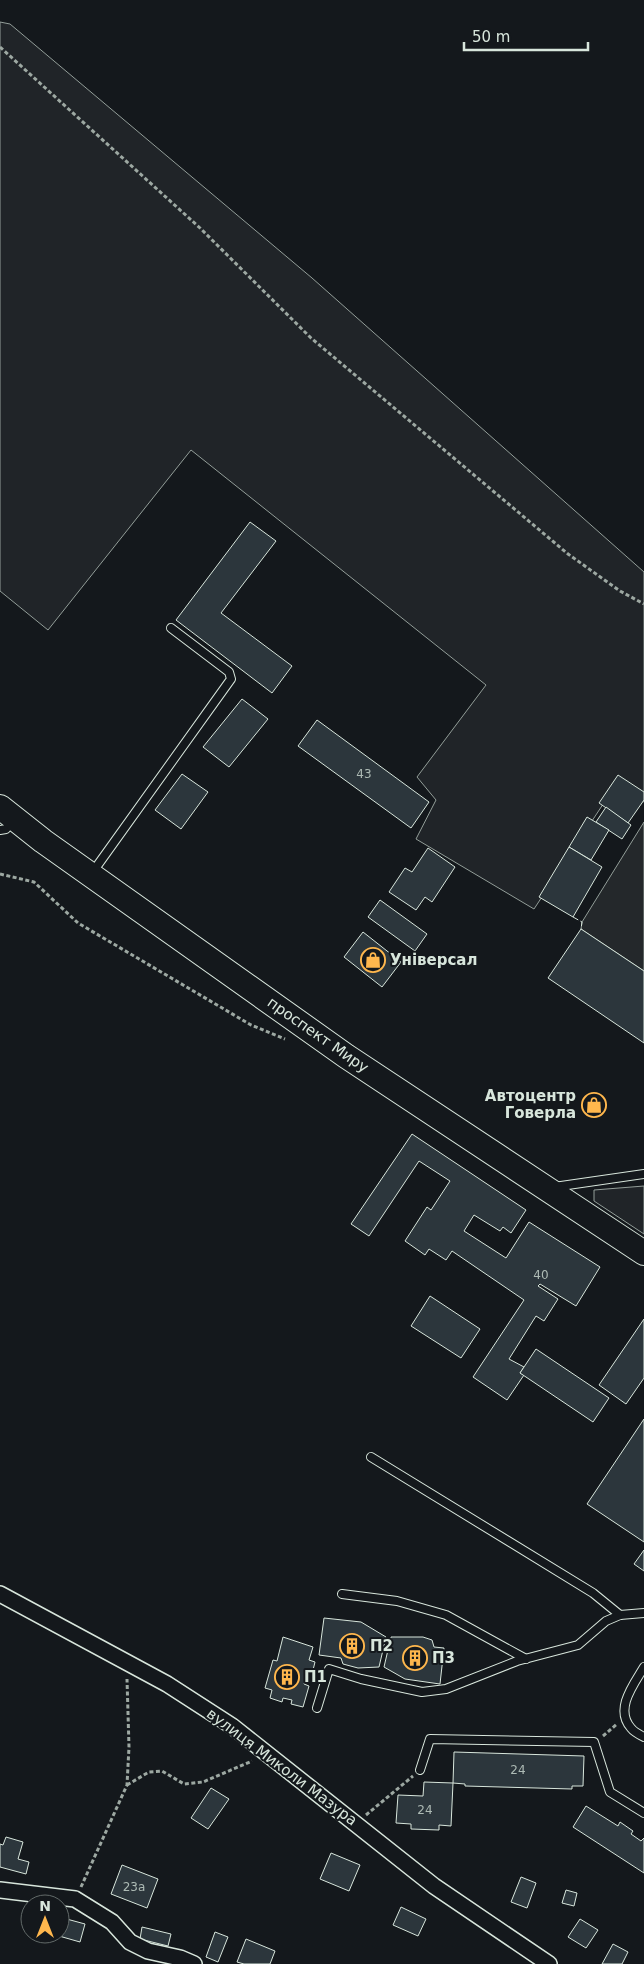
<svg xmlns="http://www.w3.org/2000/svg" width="644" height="1964" font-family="'DejaVu Sans',sans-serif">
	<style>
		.green { fill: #202428; stroke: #939e99 }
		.parking { fill: #24282b; stroke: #939e99 }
		.building { fill: #2c363c; stroke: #d8e6dc }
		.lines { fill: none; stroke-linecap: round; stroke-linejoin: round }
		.lane-casing { stroke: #d8e6dc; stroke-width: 10 }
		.street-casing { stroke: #d8e6dc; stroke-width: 18 }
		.primary-casing { stroke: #d8e6dc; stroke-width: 26 }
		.path { stroke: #9da8a2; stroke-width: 3; stroke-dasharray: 4 2.5; stroke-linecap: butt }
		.lane { stroke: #14181c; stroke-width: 8 }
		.street { stroke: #14181c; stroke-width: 15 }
		.primary { stroke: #14181c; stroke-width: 24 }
		.fence { stroke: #d8e6dc; stroke-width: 1; stroke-dasharray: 6 2.5; stroke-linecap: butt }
		.labels { text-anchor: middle; stroke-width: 4; stroke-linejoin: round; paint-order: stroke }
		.number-label { font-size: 12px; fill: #adbab4 }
		.poi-label { font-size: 15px; font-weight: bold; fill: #d8e6dc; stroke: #14181c; text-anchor: start }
		.street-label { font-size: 15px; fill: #d8e6dc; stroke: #14181c }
	</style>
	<rect width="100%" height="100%" fill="#14181c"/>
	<g class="green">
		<path d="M0 22 10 24 312 278 644 572V802L615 786 534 909 416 839 436 800 417 777 486 685 191 450 48 630 0 591Z"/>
		<path d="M644 1186V1234L594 1201V1190Z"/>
	</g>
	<path class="parking" d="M644 822V971L581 929 582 922Z"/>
	<g class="building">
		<path d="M250 522 276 541 221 613 292 666 272 693 176 620Z"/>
		<path d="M242 699 268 719 229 767 203 747Z"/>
		<path d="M317 720 429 802 411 828 298 746Z"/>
		<path d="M182 774 208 792 181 829 155 810Z"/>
		<path d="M618 775 644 792V800L628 823 599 803Z"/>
		<path d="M606 807 631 825 622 839 596 822Z"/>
		<path d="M587 817 609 830 591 860 569 847Z"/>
		<path d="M569 847 602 867 573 917 539 897Z"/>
		<path d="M428 848 455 867 432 902 425 897 416 910 389 892 405 868 412 872Z"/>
		<path d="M380 900 427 934 415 951 368 917Z"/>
		<path d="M581 929 644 971V1043L548 978Z"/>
		<path d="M363 932 401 962 382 987 344 957Z"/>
		<path d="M412 1134 526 1210 511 1233 503 1227 500 1231 474 1215 464 1231 506 1258 529 1222 600 1267 576 1306 540 1284 538 1286 558 1299 544 1321 536 1316 509 1359 524 1367 520 1373 524 1375 507 1400 473 1377 524 1300 452 1251 446 1260 429 1249 425 1255 405 1241 427 1207 431 1210 450 1181 419 1161 369 1236 351 1224Z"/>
		<path d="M430 1296 480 1329 461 1358 411 1326Z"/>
		<path d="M644 1319V1378L626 1404 599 1385Z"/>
		<path d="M536 1349 609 1398 593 1422 520 1373Z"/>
		<path d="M644 1419V1542L587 1504Z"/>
		<path d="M644 1550V1571L634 1564Z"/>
		<path d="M324 1618 361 1622 386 1637 379 1667 358 1668 343 1664 341 1658 319 1655Z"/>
		<path d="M283 1637 313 1647 309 1660 315 1662 313 1670 309 1669 304 1684 309 1686 303 1707 291 1704 292 1700 283 1698 282 1702 270 1698 272 1690 265 1688 273 1660 277 1661Z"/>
		<path d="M391 1637H423L432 1640 434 1647 444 1648 440 1684 405 1679 384 1667Z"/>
		<path d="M454 1752 584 1756 583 1786H572V1789L465 1786V1784L453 1783Z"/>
		<path d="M424 1782 453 1783 451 1826 439 1825V1830L411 1829V1824L396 1823 398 1795 423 1796Z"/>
		<path d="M211 1788 229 1799 208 1829 191 1818Z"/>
		<path d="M586 1806 618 1826 620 1822 633 1831 631 1834 641 1841 644 1838V1873L573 1827Z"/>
		<path d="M6 1837 23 1842 18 1859 29 1862 26 1874 0 1867V1844L3 1845Z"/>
		<path d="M331 1853 360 1865 349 1891 320 1879Z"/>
		<path d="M122 1865 158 1879 147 1908 111 1894Z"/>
		<path d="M521 1877 536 1883 527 1908 511 1902Z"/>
		<path d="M566 1890 577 1893 574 1906 562 1903Z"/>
		<path d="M401 1907 426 1919 418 1936 393 1925Z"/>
		<path d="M30 1915V1933L25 1931Z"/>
		<path d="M63 1918 85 1924 80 1942 59 1936Z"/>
		<path d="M580 1919 598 1930 586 1948 568 1937Z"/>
		<path d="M142 1927 171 1934 168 1946 140 1939Z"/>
		<path d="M215 1932 228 1937 218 1962 206 1957Z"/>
		<path d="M246 1939 275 1951 270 1964H244L237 1962Z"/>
		<path d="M613 1944 628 1952 622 1964H602Z"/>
	</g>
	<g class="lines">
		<defs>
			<g id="lane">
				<path d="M0 830 6 829 13 820"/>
				<path d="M92 873 231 679 229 672 171 628"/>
				<path d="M554 1187 644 1174"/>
				<path d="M371 1457 593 1593 620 1615"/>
				<path d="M342 1594 397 1601 446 1615 526 1659"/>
				<path d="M644 1667C634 1684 614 1709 631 1728 634 1732 640 1735 644 1737"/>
				<path d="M317 1708 329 1669 361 1679 422 1692 446 1689 517 1661 578 1645 606 1621 620 1615 644 1613"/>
				<path d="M420 1770 430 1739 594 1742 610 1792 644 1813"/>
			</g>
			<g id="street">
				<path d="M0 1594 167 1684 232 1726 434 1886 549 1964"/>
				<path d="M0 1890 75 1899 112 1922 130 1942 148 1951 180 1958 194 1964"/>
			</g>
			<path id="primary" d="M0 807 43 841 346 1056 644 1253"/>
		</defs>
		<use href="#lane" class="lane-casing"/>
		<use href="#street" class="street-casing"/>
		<use href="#primary" class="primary-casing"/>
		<g class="path">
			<path d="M0 47 200 228 311 338 568 554 620 591 644 604"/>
			<path d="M0 874 34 882 78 923 251 1025 285 1039"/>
			<path d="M603 1736 617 1724"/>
			<path d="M127 1785 149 1772 162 1771 184 1784 203 1782 252 1761"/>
			<path d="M366 1815 413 1776"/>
			<path d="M81 1887 127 1785 129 1747 127 1679"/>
		</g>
		<use href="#lane" class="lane"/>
		<use href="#street" class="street"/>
		<use href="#primary" class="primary"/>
		<path class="fence" d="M573 917 582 922 581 929"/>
	</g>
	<defs>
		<symbol id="shop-ring" viewBox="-11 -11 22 22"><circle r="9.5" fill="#14181c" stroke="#ffb74d" stroke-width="1.5"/><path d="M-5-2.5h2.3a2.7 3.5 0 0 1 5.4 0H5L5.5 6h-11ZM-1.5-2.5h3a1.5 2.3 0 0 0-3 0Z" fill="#ffb74d"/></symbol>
		<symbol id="building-ring" viewBox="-11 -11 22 22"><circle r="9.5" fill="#14181c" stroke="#ffb74d" stroke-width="1.5"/><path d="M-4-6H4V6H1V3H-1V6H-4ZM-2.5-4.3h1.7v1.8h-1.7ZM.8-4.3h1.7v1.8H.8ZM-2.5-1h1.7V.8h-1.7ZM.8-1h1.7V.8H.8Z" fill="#ffb74d"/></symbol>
	</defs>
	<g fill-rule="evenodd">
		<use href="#shop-ring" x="359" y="946" width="28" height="28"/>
		<use href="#shop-ring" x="580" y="1091" width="28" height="28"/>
		<use href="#building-ring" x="338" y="1632" width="28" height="28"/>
		<use href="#building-ring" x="401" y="1644" width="28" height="28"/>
		<use href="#building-ring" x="273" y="1663" width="28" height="28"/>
	</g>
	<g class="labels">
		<g class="number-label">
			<text x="364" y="778">43</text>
			<text x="541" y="1279">40</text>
			<text x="518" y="1774">24</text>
			<text x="425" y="1814">24</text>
			<text x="134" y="1891">23а</text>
		</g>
		<g class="poi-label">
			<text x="390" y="965">Універсал</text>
			<text x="576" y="1101" text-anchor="end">Автоцентр<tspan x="576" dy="17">Говерла</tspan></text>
			<text x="370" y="1651">П2</text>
			<text x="432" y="1663">П3</text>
			<text x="304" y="1682">П1</text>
		</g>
		<g class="street-label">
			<text transform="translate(318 1035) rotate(35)" y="5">проспект Миру</text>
			<text transform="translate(282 1767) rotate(37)" y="5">вулиця Миколи Мазура</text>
		</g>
	</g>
	<g transform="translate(45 1919)"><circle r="24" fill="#14181c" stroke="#626a69"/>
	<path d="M0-4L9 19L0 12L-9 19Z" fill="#ffb74d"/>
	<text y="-8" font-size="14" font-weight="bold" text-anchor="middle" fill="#d8e6dc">N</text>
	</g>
	<path d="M464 42v8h124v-8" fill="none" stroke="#d8e6dc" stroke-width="2.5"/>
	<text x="472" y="42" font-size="15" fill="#d8e6dc" stroke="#14181c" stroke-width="4" paint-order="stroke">50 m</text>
</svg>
